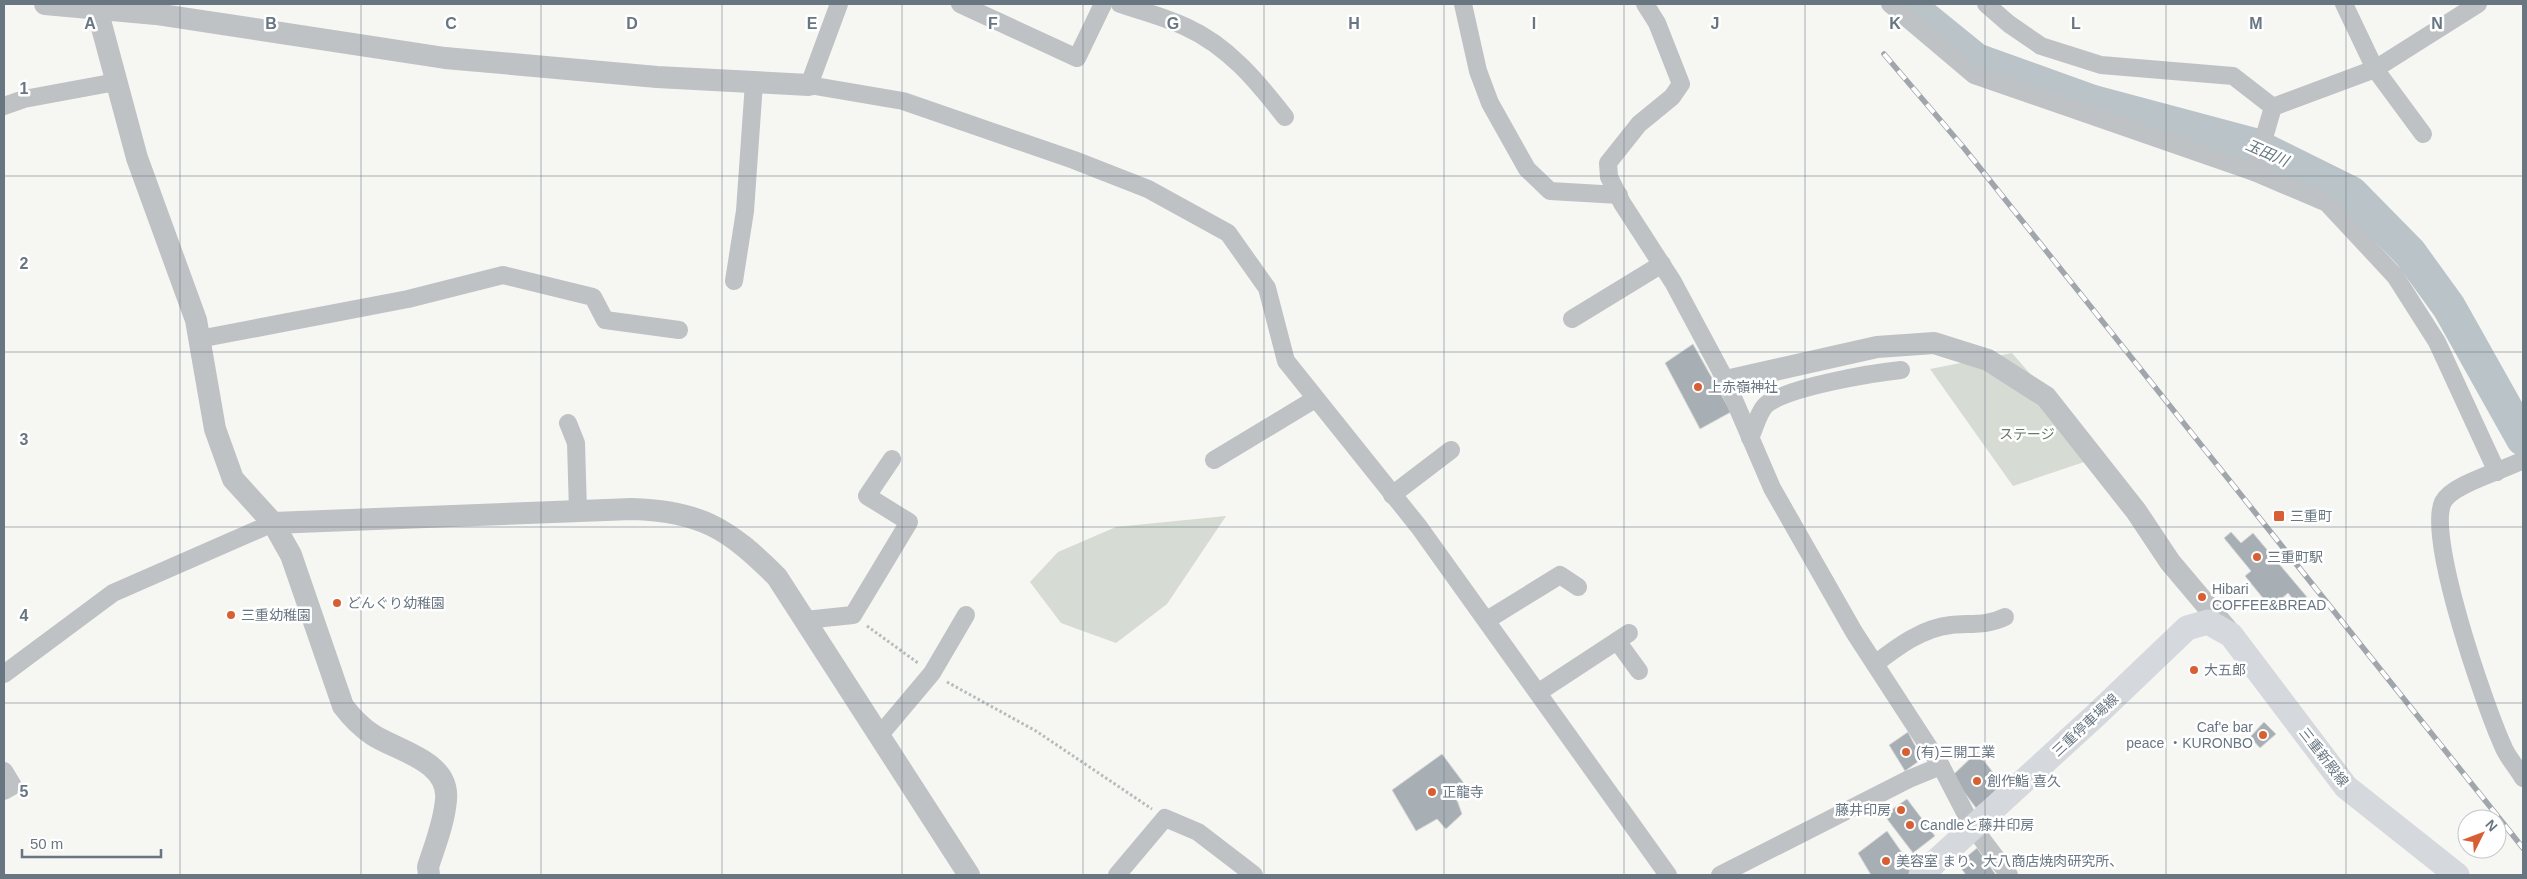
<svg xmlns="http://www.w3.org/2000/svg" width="2527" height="879" font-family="Helvetica,'Noto Sans JP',sans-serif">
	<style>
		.green { fill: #d6dbd3 }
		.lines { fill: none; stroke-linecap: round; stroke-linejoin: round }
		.river { stroke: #b9c3c8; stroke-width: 34 }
		.building { fill: #a8afb4; stroke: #d8d8d6 }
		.path { stroke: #b8bbbd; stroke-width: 3; stroke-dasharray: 2.5 2.5; stroke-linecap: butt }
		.minor { stroke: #bec2c5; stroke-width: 18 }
		.tertiary { stroke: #bec2c5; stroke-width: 22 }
		.secondary { stroke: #d5d8dc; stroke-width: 25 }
		.rail-casing { stroke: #a0a6ab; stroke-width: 5.5 }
		.rail { stroke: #fff; stroke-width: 4; stroke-dasharray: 11; stroke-linecap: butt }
		.grid { fill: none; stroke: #687682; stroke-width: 1; stroke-opacity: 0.55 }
		.poi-dot { fill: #d75f33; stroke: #fff; stroke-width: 2 }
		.labels { text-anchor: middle; stroke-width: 5; stroke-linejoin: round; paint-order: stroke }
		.poi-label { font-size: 14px; fill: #687682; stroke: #fff; text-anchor: start }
		.park-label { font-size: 14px; fill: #697a66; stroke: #fff }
		.street-label { font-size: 14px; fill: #687682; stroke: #fff }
		.water-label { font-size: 15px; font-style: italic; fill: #63777f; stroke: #fff }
		.grid-label { font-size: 16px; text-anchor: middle; font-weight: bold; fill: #687682; stroke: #fff; stroke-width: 5; stroke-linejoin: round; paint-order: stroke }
	</style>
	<rect width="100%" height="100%" fill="#f6f6f3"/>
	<g class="green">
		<path d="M2012 353 2102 456 2013 486 1930 369Z"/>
		<path d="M1226 516 1167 604 1116 643 1061 623 1030 582 1058 552 1116 527Z"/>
	</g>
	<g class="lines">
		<path class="river" d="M1907 4 1976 60 2093 102 2254 145 2351 193 2410 253 2449 307 2523 439"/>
	</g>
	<g class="building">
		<path d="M1693 344 1731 412 1700 429 1665 363Z"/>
		<path d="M2231 532 2241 543 2253 533 2307 597 2298 605 2288 593 2271 608 2245 576 2251 571 2224 538Z"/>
		<path d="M2264 722 2276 734 2260 748 2250 737Z"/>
		<path d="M1908 732 1922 759 1905 771 1889 745Z"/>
		<path d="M1977 752 2003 785 1976 808 1952 776Z"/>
		<path d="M1442 754 1472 794 1456 797 1462 814 1446 829 1437 819 1416 831 1392 790Z"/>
		<path d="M1907 799 1935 836 1913 853 1884 815Z"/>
		<path d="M1887 831 1914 870 1908 875H1871L1858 853Z"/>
		<path d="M1977 848 1996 875H1966L1958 864Z"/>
	</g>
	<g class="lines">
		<g class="path">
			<path d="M867 626 918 663"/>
			<path d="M947 682 1036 731 1152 809"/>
		</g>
		<g class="minor">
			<path d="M839 4 809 85 903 101 1074 160 1148 189 1228 233 1267 288 1286 361 1419 527 1668 875"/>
			<path d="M960 4 1077 58 1103 4"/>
			<path d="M1120 4C1142 11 1165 17 1186 27 1228 46 1257 81 1285 117"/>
			<path d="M1463 4 1478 71 1490 103 1527 169 1550 191 1619 195"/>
			<path d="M1645 4 1657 23 1681 84 1672 97 1639 124 1608 163 1609 177 1622 203 1673 282 1726 381 1772 488 1854 632 1941 766 1972 826 2009 875"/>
			<path d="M1890 4 1974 75 2254 172 2327 203 2395 276 2437 342 2497 472"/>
			<path d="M1986 4 2009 24 2041 46 2101 65 2233 76 2273 107"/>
			<path d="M2344 4 2375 69 2423 134"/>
			<path d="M4 106 24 99 116 82"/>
			<path d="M2254 172 2273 107 2375 69 2478 4"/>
			<path d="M734 281 745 211 754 83"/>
			<path d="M1572 319 1662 264"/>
			<path d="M199 339 408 299 503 275 593 297 605 320 679 330"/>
			<path d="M568 423 576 443 578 511"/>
			<path d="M1750 438C1755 428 1759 410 1767 404 1789 387 1872 373 1901 370"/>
			<path d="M1214 460 1315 399"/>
			<path d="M2523 460C2505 470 2452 484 2443 502 2426 537 2485 706 2503 746 2507 757 2517 767 2523 778"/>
			<path d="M1392 495 1451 450"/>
			<path d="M805 620 853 615 909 522 867 496 892 459"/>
			<path d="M1487 620 1560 575 1578 587"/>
			<path d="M1617 641 1639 671"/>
			<path d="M1875 664C1897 647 1922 628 1951 625 1970 623 1987 626 2005 617"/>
			<path d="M4 674 113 593 273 523"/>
			<path d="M1539 692 1629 633"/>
			<path d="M879 736 932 673 966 615"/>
			<path d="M4 771 13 786 4 791"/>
			<path d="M1117 875 1165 818 1198 832 1254 875"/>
			<path d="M1720 875 1909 779 1941 766"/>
		</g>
		<g class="tertiary">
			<path d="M45 4 156 14 445 58 657 77 809 85"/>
			<path d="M97 9 137 158 196 320 215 429 233 479 273 523 291 555 343 706C352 718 361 727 373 735 398 751 450 761 446 800 444 823 435 845 428 867L429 875"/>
			<path d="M1726 381 1877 347 1934 343 1988 360 2046 397 2136 511 2170 562 2230 633"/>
			<path d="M273 523 632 509C701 511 729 529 777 577L969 875"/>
		</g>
		<path class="secondary" d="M1921 875 2097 714 2187 628 2208 622 2231 635 2346 787 2457 875"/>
		<defs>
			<path id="rail" d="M1884 54 1964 148 2523 848"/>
		</defs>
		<use href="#rail" class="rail-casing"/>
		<use href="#rail" class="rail"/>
	</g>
	<path class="grid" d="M180 4V875M361 4V875M541 4V875M722 4V875M902 4V875M1083 4V875M1264 4V875M1444 4V875M1624 4V875M1805 4V875M1985 4V875M2166 4V875M2346 4V875M4 176H2523M4 352H2523M4 527H2523M4 703H2523"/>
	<g class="poi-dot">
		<circle cx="1698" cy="387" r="5"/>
		<rect x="2273" y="510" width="12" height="12" rx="2.5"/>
		<circle cx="2257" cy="557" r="5"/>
		<circle cx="2202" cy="597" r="5"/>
		<circle cx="337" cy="603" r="5"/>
		<circle cx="231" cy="615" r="5"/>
		<circle cx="2194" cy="670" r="5"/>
		<circle cx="2263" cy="735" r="5"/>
		<circle cx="1906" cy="752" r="5"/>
		<circle cx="1977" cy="781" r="5"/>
		<circle cx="1432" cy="792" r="5"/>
		<circle cx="1901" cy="810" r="5"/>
		<circle cx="1910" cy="825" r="5"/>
		<circle cx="1886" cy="861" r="5"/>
	</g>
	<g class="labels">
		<g class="poi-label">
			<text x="1708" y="392">上赤嶺神社</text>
			<text x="2290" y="521">三重町</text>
			<text x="2267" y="562">三重町駅</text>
			<text x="2212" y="594">Hibari<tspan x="2212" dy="16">COFFEE&amp;BREAD</tspan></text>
			<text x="347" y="608">どんぐり幼稚園</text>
			<text x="241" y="620">三重幼稚園</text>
			<text x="2204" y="675">大五郎</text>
			<text x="2253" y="732" text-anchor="end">Caf'e bar<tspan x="2253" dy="16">peace ・KURONBO</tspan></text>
			<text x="1916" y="757">(有)三開工業</text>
			<text x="1987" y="786">創作鮨 喜久</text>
			<text x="1442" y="797">正龍寺</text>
			<text x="1891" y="815" text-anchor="end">藤井印房</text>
			<text x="1920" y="830">Candleと藤井印房</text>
			<text x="1896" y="866">美容室 まり、大八商店焼肉研究所、</text>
		</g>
		<g class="park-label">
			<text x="2027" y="439">ステージ</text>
		</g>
		<g class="street-label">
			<text transform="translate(2085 725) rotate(-43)" y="5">三重停車場線</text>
			<text transform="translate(2324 757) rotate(52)" y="5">三重新殿線</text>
		</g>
		<g class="water-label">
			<text transform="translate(2267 153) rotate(24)" y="5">玉田川</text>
		</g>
	</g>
	<g class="grid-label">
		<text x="90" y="29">A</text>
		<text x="271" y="29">B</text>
		<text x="451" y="29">C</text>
		<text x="632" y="29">D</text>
		<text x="812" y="29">E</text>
		<text x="993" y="29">F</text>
		<text x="1173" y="29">G</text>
		<text x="1354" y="29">H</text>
		<text x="1534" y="29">I</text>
		<text x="1715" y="29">J</text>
		<text x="1895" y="29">K</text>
		<text x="2076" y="29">L</text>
		<text x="2256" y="29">M</text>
		<text x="2437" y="29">N</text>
		<text x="24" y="94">1</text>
		<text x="24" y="269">2</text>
		<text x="24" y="445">3</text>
		<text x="24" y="621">4</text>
		<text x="24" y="797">5</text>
	</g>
	<rect width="2527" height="879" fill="none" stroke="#687682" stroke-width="10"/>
	<g transform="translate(2482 834) rotate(48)"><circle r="24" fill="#ffffff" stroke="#c3c8cd"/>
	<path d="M0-4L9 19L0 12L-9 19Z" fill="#d75f33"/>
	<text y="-8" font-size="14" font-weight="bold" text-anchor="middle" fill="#687682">N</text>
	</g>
	<path d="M22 849v8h139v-8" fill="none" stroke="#687682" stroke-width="2.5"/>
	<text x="30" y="849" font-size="15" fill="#687682" stroke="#ffffff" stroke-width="4" paint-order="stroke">50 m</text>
</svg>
